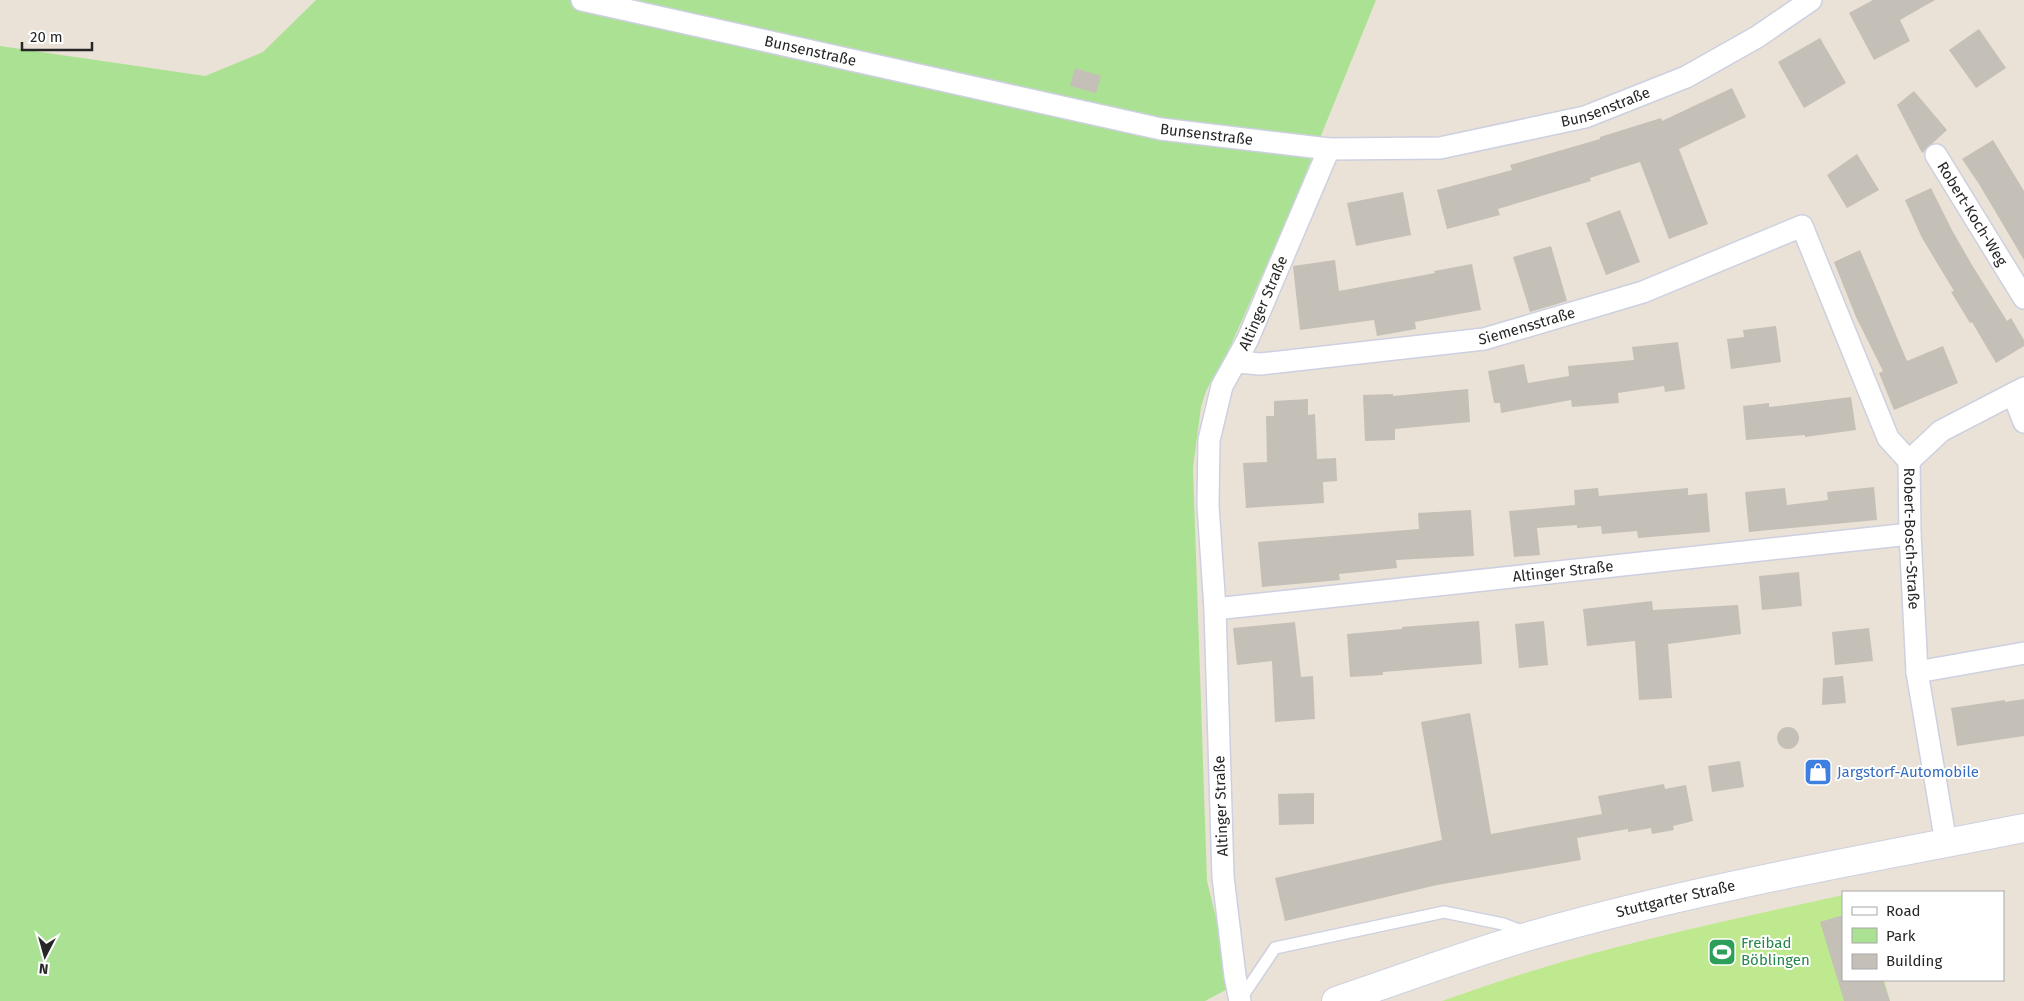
<svg xmlns="http://www.w3.org/2000/svg" width="2024" height="1001" font-family="'Fira Sans',sans-serif">
	<style>
		.green { fill: #abe193 }
		.pitch { fill: #bfe98e }
		.building { fill: #c4bfb7 }
		.lines { fill: none; stroke-linecap: round; stroke-linejoin: round }
		.lane-casing { stroke: #cdd0e0; stroke-width: 14 }
		.street-casing { stroke: #cdd0e0; stroke-width: 24 }
		.secondary-casing { stroke: #cdd0e0; stroke-width: 30 }
		.lane { stroke: #fff; stroke-width: 11 }
		.street { stroke: #fff; stroke-width: 21 }
		.secondary { stroke: #fff; stroke-width: 28 }
		.labels { text-anchor: middle; stroke-width: 4; stroke-linejoin: round; paint-order: stroke }
		.street-label { font-size: 15px; fill: #262626; stroke: #fff }
		.shop-label { font-size: 15px; fill: #366cbe; stroke: #fff; text-anchor: start }
		.leisure-label { font-size: 15px; fill: #27864d; stroke: #fff; text-anchor: start }
	</style>
	<rect width="100%" height="100%" fill="#eae2d7"/>
	<path class="green" d="M316 0H1376L1290 212 1231 345 1206 391 1201 407 1193 468 1207 881 1233 986 1205 1001H0V46L205 76 263 52Z"/>
	<path class="pitch" d="M1843 895V980H1884L1890 1001H1442C1472 991 1502 980 1532 971 1634 940 1739 918 1843 895Z"/>
	<g class="building">
		<path d="M1873 0H1935L1900 20 1910 41 1874 60 1849 13Z"/>
		<path d="M1979 29 2006 68 1976 88 1949 50Z"/>
		<path d="M1820 38 1846 83 1804 108 1778 62Z"/>
		<path d="M1075 68 1101 76 1096 93 1070 86Z"/>
		<path d="M1732 88 1746 117 1679 149 1708 224 1669 239 1640 162 1590 178 1591 181 1498 209 1500 215 1447 229 1437 190 1512 170 1510 165 1600 139V137L1661 118 1662 121Z"/>
		<path d="M1914 91 1947 130 1922 153 1897 105Z"/>
		<path d="M1993 140 2024 191V260L1979 184 1962 159Z"/>
		<path d="M1857 154 1879 190 1847 208 1827 175Z"/>
		<path d="M1931 188 1953 232 1972 265 2007 321 2011 318 2024 340V346L1996 363 1972 322 1970 323 1951 292 1954 291 1922 238 1905 200Z"/>
		<path d="M1403 192 1411 235 1356 246 1347 203Z"/>
		<path d="M1620 210 1640 262 1606 275 1586 223Z"/>
		<path d="M1551 246 1567 301 1530 312 1513 257Z"/>
		<path d="M1860 250 1907 361 1943 346 1958 383 1894 410 1879 373 1883 371 1856 317 1834 262Z"/>
		<path d="M1335 260 1339 291 1435 273 1434 271 1472 264 1481 310 1415 322 1416 329 1377 336 1374 320 1300 330 1293 266Z"/>
		<path d="M1776 326 1781 362 1731 369 1727 339 1744 337 1743 330Z"/>
		<path d="M1678 342 1685 389 1665 392 1664 386 1618 393 1619 403 1572 407 1571 400 1501 413 1500 403H1494L1488 371 1524 364 1528 383 1569 376 1568 366 1634 360 1632 347Z"/>
		<path d="M1468 389 1470 422 1395 429V440L1365 441 1363 395 1393 394V396Z"/>
		<path d="M1851 397 1856 430 1805 437V435L1746 440 1743 406 1769 403V407Z"/>
		<path d="M1308 399V415L1315 414 1317 459 1336 458 1337 481 1323 482 1324 503 1246 508 1243 463 1267 462 1266 416H1274V401Z"/>
		<path d="M1874 487 1877 520 1749 532 1745 492 1785 488 1787 505 1828 500 1827 492Z"/>
		<path d="M1598 488 1599 496 1688 488V495L1707 493 1710 532 1638 538 1637 531 1602 534 1601 526 1577 528V525L1537 528 1540 555 1514 557 1509 511 1575 505 1574 490Z"/>
		<path d="M1471 510 1474 556 1396 560 1397 568 1339 574 1340 580 1262 587 1258 542 1419 529 1418 513Z"/>
		<path d="M1799 572 1802 606 1762 610 1759 576Z"/>
		<path d="M1652 601 1653 610 1738 605 1741 634 1668 644 1672 698 1639 700 1635 641 1587 646 1583 609Z"/>
		<path d="M1479 621 1482 664 1383 672V675L1350 677 1347 634 1402 629V627Z"/>
		<path d="M1544 621 1548 665 1519 668 1515 624Z"/>
		<path d="M1295 622 1301 677 1313 676 1315 719 1275 722 1272 661 1237 665 1233 628Z"/>
		<path d="M1869 628 1873 661 1835 665 1832 632Z"/>
		<path d="M1843 676 1846 703 1822 705 1823 678Z"/>
		<path d="M2024 699V736L1957 746 1951 708 2005 700V702Z"/>
		<path d="M1470 713 1491 834 1602 814 1598 796 1664 784 1665 789 1686 785 1693 821 1673 826 1674 830 1652 834 1651 828 1628 832V829L1577 838 1581 860 1437 885 1285 921 1275 878 1442 840 1421 722Z"/>
		<circle cx="1788" cy="738" r="11"/>
		<path d="M1740 761 1744 787 1712 792 1708 766Z"/>
		<path d="M1314 793V824L1279 825 1278 794Z"/>
		<path d="M1843 915V980H1883L1890 1001H1844L1820 922Z"/>
	</g>
	<g class="lines">
		<defs>
			<path id="lane" d="M1240 1000 1275 948 1444 912 1503 924 1524 932"/>
			<g id="street">
				<path id="s1" d="M582 0 1161 129 1329 149 1440 148 1585 117 1686 77 1757 37 1811 0"/>
				<path id="s2" d="M1936 155 2024 298"/>
				<path id="s3" d="M1236 362 1261 364 1484 339 1643 292 1802 226 1888 438 1909 461 1910 534 1917 672 1946 843"/>
				<path d="M2013 394 2024 422"/>
				<path d="M1909 461 1941 431 2024 388"/>
				<path id="s4" d="M1215 609 1910 534"/>
				<path d="M1917 672 2024 653"/>
				<path id="s5" d="M1240 1001 1235 976 1223 877 1215 609 1208 505 1209 440 1222 386 1247 341 1329 149"/>
			</g>
			<g id="secondary">
				<path id="s6" d="M1336 1001C1402 979 1467 954 1533 935 1694 889 1860 860 2024 828"/>
			</g>
		</defs>
		<use href="#lane" class="lane-casing"/>
		<use href="#street" class="street-casing"/>
		<use href="#secondary" class="secondary-casing"/>
		<use href="#lane" class="lane"/>
		<use href="#street" class="street"/>
		<use href="#secondary" class="secondary"/>
	</g>
	<defs>
		<symbol id="shop-square" viewBox="-11 -11 22 22"><rect x="-9" y="-9" width="18" height="18" rx="4" fill="#3f7fe0" stroke="#fff"/><path d="M-5-2.5h2.3a2.7 3.5 0 0 1 5.4 0H5L5.5 6h-11ZM-1.5-2.5h3a1.5 2.3 0 0 0-3 0Z" fill="#fff"/></symbol>
		<symbol id="stadium-square" viewBox="-11 -11 22 22"><rect x="-9" y="-9" width="18" height="18" rx="4" fill="#2e9e5b" stroke="#fff"/><path d="M0-5a6.5 5 0 1 0 0 10a6.5 5 0 1 0 0-10ZM-3.5-1.8h7v3.6h-7Z" fill="#fff"/></symbol>
	</defs>
	<g fill-rule="evenodd">
		<use href="#shop-square" x="1802" y="756" width="32" height="32"/>
		<use href="#stadium-square" x="1706" y="936" width="32" height="32"/>
	</g>
	<g class="labels">
		<g class="street-label">
			<text dy="5" stroke="none"><textPath href="#s1" startOffset="234">Bunsenstraße</textPath></text>
			<text dy="5" stroke="none"><textPath href="#s1" startOffset="1044">Bunsenstraße</textPath></text>
			<text dy="5" stroke="none"><textPath href="#s1" startOffset="639">Bunsenstraße</textPath></text>
			<text dy="5" stroke="none"><textPath href="#s2" startOffset="69">Robert-Koch-Weg</textPath></text>
			<text dy="5" stroke="none"><textPath href="#s5" startOffset="711">Altinger Straße</textPath></text>
			<text dy="5" stroke="none"><textPath href="#s3" startOffset="294">Siemensstraße</textPath></text>
			<text dy="5" stroke="none"><textPath href="#s3" startOffset="925">Robert-Bosch-Straße</textPath></text>
			<text dy="5" stroke="none"><textPath href="#s4" startOffset="350">Altinger Straße</textPath></text>
			<text transform="translate(1221 806) rotate(-92)" y="5">Altinger Straße</text>
			<text dy="5" stroke="none"><textPath href="#s6" startOffset="355">Stuttgarter Straße</textPath></text>
		</g>
		<g class="shop-label">
			<text x="1837" y="777">Jargstorf-Automobile</text>
		</g>
		<g class="leisure-label">
			<text x="1741" y="948">Freibad<tspan x="1741" dy="17">Böblingen</tspan></text>
		</g>
	</g>
	<rect x="1842" y="891" width="162" height="90" fill="#ffffff" stroke="#a8a8a8"/>
	<rect x="1852" y="907" width="25" height="8" fill="#ffffff" stroke="#a8a8a8"/>
	<text x="1886" y="916" font-size="15" fill="#262626">Road</text>
	<rect x="1852" y="928" width="25" height="15" fill="#abe193" stroke="#a8a8a8"/>
	<text x="1886" y="941" font-size="15" fill="#262626">Park</text>
	<rect x="1852" y="954" width="25" height="15" fill="#c4bfb7" stroke="#a8a8a8"/>
	<text x="1886" y="966" font-size="15" fill="#262626">Building</text>
	<g transform="translate(45 956) rotate(186)" stroke="#ffffff" stroke-width="4" paint-order="stroke">
	<path d="M0-4L9 19L0 12L-9 19Z" fill="#262626"/>
	<text y="-8" font-size="14" font-weight="bold" text-anchor="middle" fill="#262626">N</text>
	</g>
	<path d="M22 42v8h70v-8" fill="none" stroke="#262626" stroke-width="2.5"/>
	<text x="30" y="42" font-size="15" fill="#262626" stroke="#ffffff" stroke-width="4" paint-order="stroke">20 m</text>
</svg>
